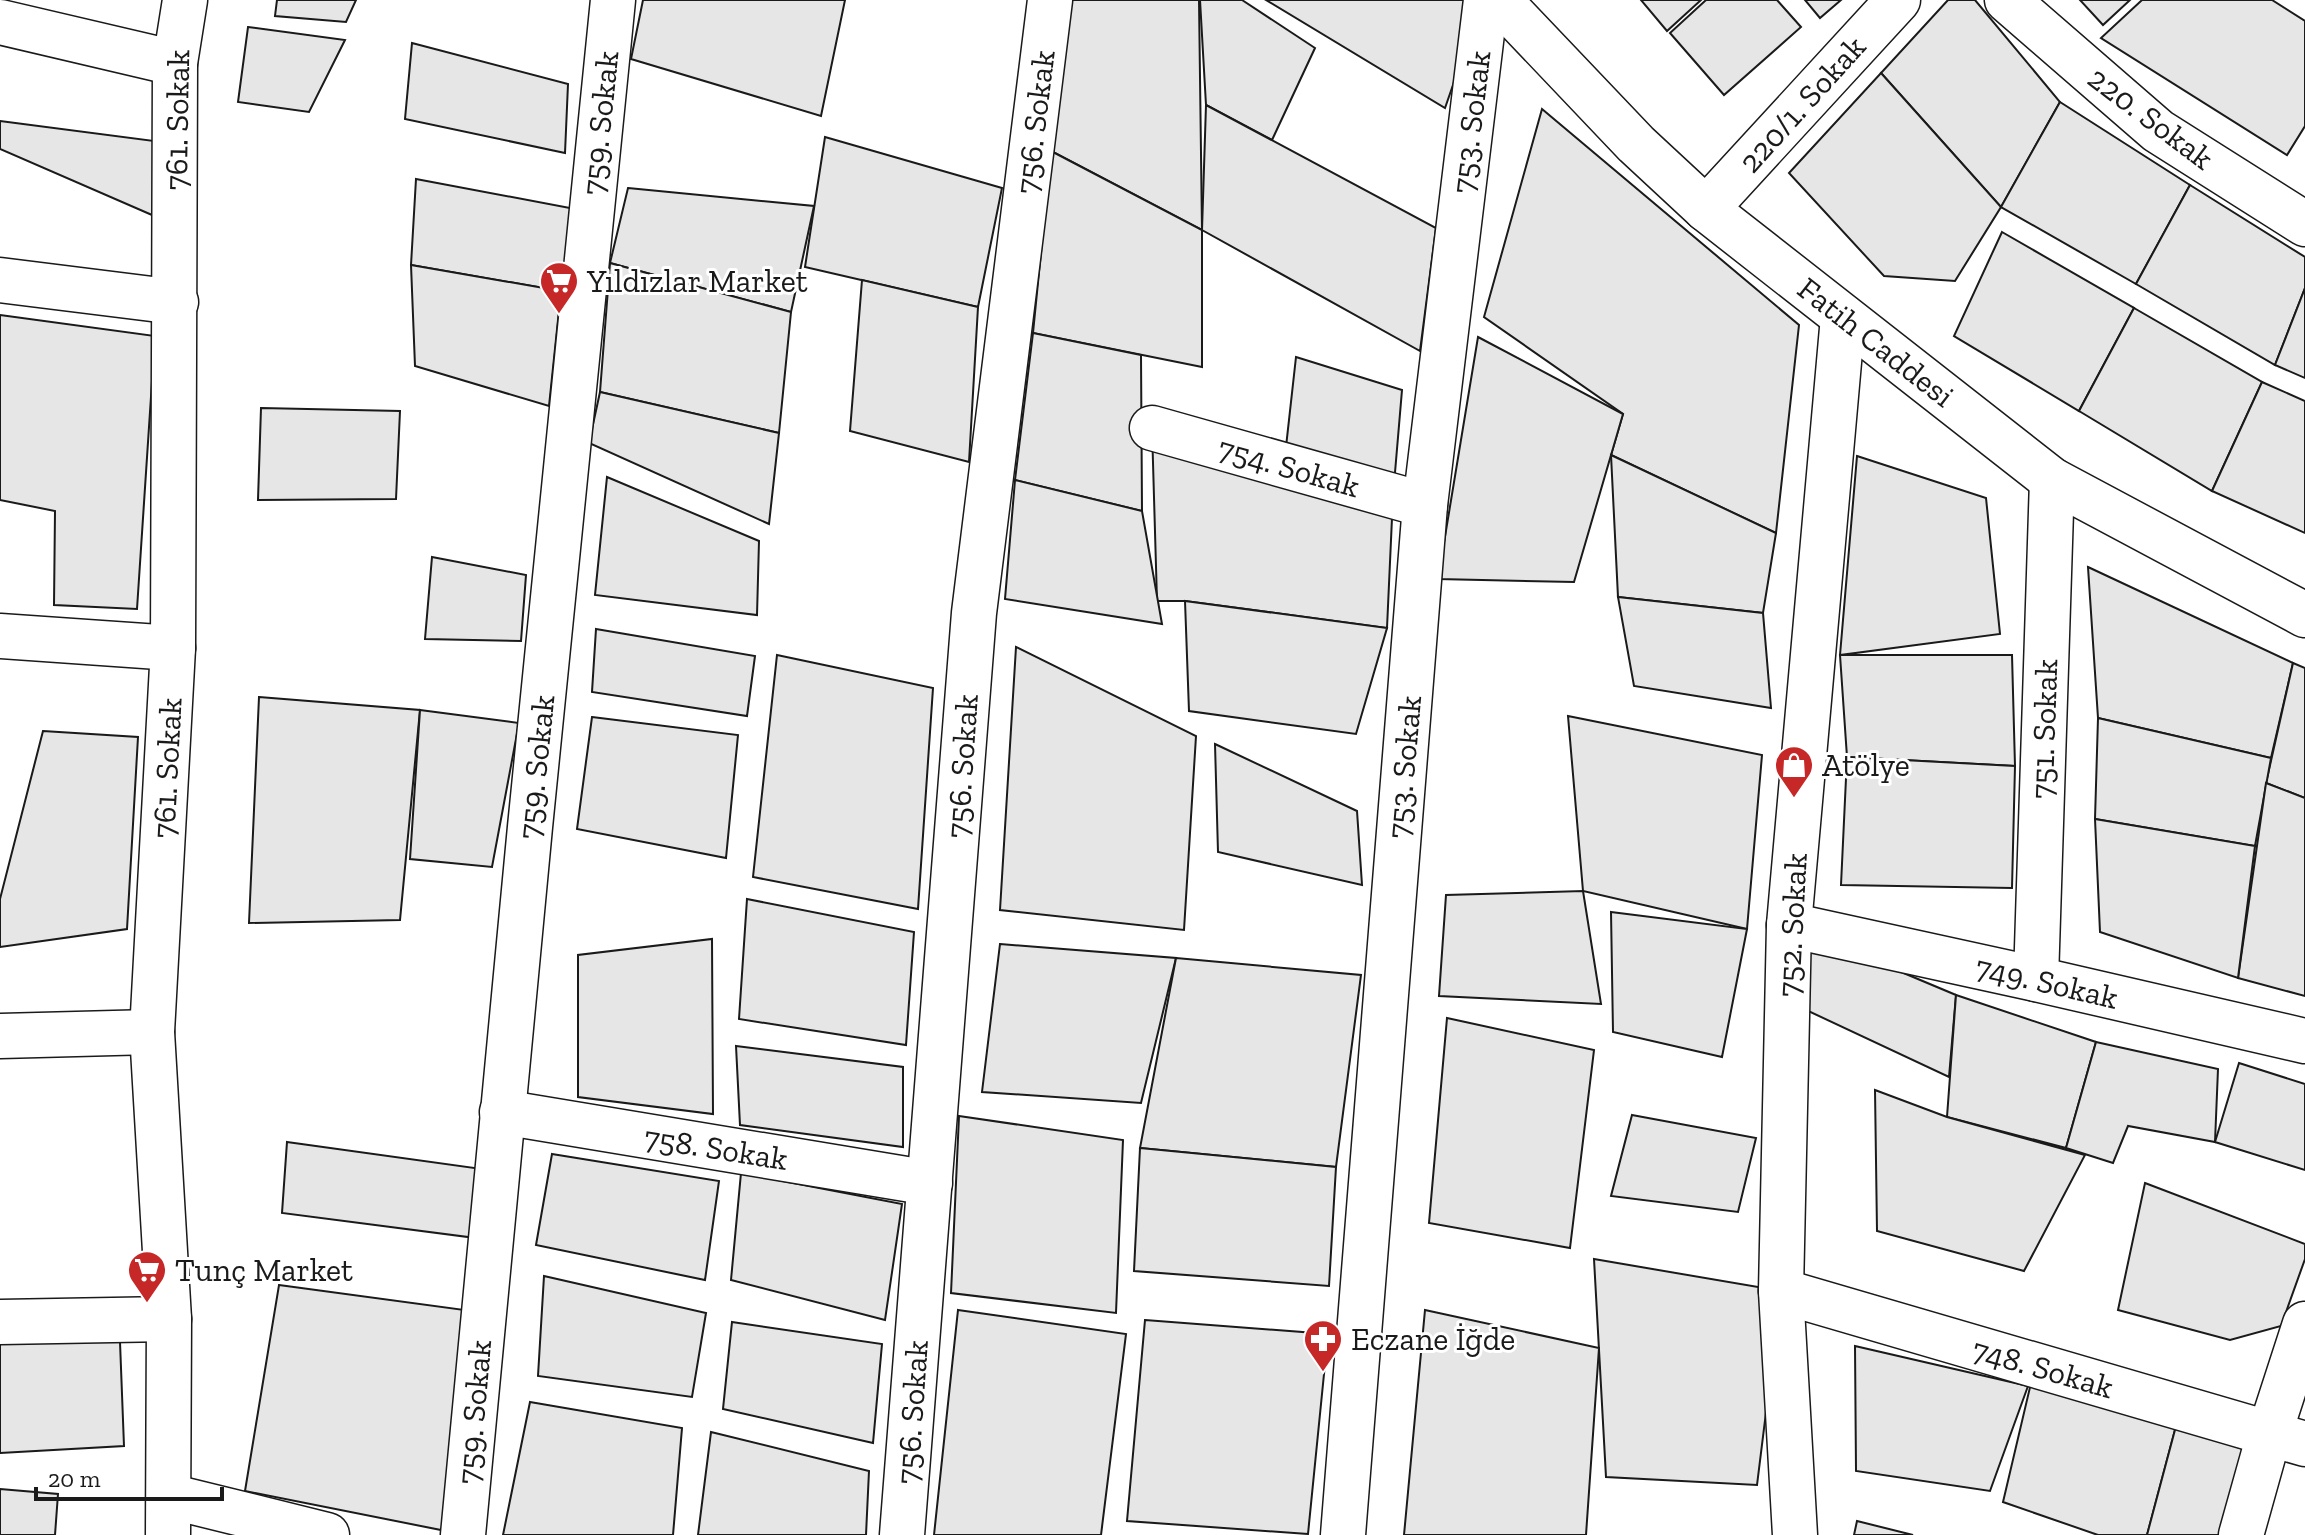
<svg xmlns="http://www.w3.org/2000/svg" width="2305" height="1535" font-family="'Zilla Slab',serif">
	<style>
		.building { fill: #e6e6e6; stroke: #1a1a1a; stroke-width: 2 }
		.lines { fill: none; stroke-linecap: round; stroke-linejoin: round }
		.minor-casing { stroke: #1a1a1a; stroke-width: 47 }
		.secondary-casing { stroke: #1a1a1a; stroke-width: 47 }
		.minor { stroke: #fff; stroke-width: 44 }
		.secondary { stroke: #fff; stroke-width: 44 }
		.labels { text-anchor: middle; stroke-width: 6; stroke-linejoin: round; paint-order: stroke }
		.street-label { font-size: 32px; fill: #1a1a1a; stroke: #fff }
		.poi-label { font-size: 32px; fill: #1a1a1a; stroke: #fff; text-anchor: start }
	</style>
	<rect width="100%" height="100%" fill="#fff"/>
	<g class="building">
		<path d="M277 0H356L346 22 275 16Z"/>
		<path d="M643 0H845L821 116 631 59Z"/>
		<path d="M1063 0H1199L1202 230 1051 151Z"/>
		<path d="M1200 0H1242L1315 48 1272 140 1206 105Z"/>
		<path d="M1266 0H1473L1480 7 1445 108Z"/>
		<path d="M1641 0H1701L1667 31Z"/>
		<path d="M1706 0H1777L1801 27 1724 95 1670 33Z"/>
		<path d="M1805 0H1841L1820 18Z"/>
		<path d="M1948 0H1975L2060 102 2001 207 1881 73Z"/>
		<path d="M2080 0H2130L2103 25Z"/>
		<path d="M2142 0H2272L2305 21V126L2287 155 2101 38Z"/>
		<path d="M248 27 345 40 309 112 238 102Z"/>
		<path d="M412 43 568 84 565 153 405 119Z"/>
		<path d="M1881 73 2001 207 1955 281 1884 276 1789 173Z"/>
		<path d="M2060 102 2190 185 2136 284 2001 207Z"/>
		<path d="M1206 105 1436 228 1420 351 1202 230Z"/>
		<path d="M1542 109 1799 325 1776 533 1611 455 1623 414 1484 317Z"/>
		<path d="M0 121 162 142 152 215 0 149Z"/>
		<path d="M825 137 1002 188 978 307 805 267Z"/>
		<path d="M1051 151 1202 230V367L1033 333Z"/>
		<path d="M416 179 591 212 561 291 411 265Z"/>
		<path d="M2190 185 2305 257V288L2275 365 2136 284Z"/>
		<path d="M628 188 814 206 791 312 610 263Z"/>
		<path d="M2002 232 2134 308 2079 411 1954 336Z"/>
		<path d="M610 263 791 312 779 433 600 392Z"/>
		<path d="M411 265 561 291 549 406 415 366Z"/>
		<path d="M862 280 978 307 969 462 850 431Z"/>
		<path d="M2305 288V378L2275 365Z"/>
		<path d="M2134 308 2262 382 2212 491 2079 411Z"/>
		<path d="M0 315 155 336 137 609 54 605 55 511 0 500Z"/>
		<path d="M1033 333 1141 355 1142 511 1015 480Z"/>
		<path d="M1478 337 1623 414 1574 582 1438 579Z"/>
		<path d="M1296 357 1402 390 1393 496 1286 447Z"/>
		<path d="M2262 382 2305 401V533L2212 491Z"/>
		<path d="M600 392 779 433 769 524 589 443Z"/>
		<path d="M261 408 400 411 396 499 258 500Z"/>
		<path d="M1152 428 1393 496 1387 628 1185 601H1157Z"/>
		<path d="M1611 455 1776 533 1763 613 1618 597Z"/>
		<path d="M1857 456 1986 498 2000 634 1840 655Z"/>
		<path d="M607 477 759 541 757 615 595 595Z"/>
		<path d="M1015 480 1142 511 1162 624 1005 599Z"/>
		<path d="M432 557 526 575 521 641 425 639Z"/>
		<path d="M2088 567 2293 663 2271 758 2098 718Z"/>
		<path d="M1618 597 1763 613 1771 708 1634 686Z"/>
		<path d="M1185 601 1387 628 1356 734 1189 711Z"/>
		<path d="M596 629 755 656 747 716 592 692Z"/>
		<path d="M1016 647 1196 736 1184 930 1000 910Z"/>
		<path d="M777 655 933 688 918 909 753 877Z"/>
		<path d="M1840 655H2012L2015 766 1847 757Z"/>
		<path d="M2293 663 2305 668V798L2266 783Z"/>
		<path d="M259 697 420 710 400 920 249 923Z"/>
		<path d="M420 710 519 723 492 867 410 859Z"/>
		<path d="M1568 716 1762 755 1747 929 1583 891Z"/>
		<path d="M592 717 738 735 726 858 577 829Z"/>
		<path d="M2098 718 2271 758 2255 846 2095 819Z"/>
		<path d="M43 731 138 737 127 929 0 947V899Z"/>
		<path d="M1215 744 1357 811 1362 885 1218 852Z"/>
		<path d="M1847 757 2015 766 2012 888 1841 885Z"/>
		<path d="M2266 783 2305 798V996L2238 978Z"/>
		<path d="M2095 819 2255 846 2238 978 2100 932Z"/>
		<path d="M1583 891 1601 1004 1439 996 1446 895Z"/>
		<path d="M747 899 914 932 906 1045 739 1019Z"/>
		<path d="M1611 912 1747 929 1722 1057 1613 1032Z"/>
		<path d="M1789 925 1956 995 1949 1077 1787 1001Z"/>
		<path d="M712 939 713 1114 578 1097V955Z"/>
		<path d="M1000 944 1176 958 1141 1103 982 1092Z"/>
		<path d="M1176 958 1361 975 1336 1167 1140 1148Z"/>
		<path d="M1956 995 2096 1042 2066 1148 1947 1117Z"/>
		<path d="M1447 1018 1594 1050 1570 1248 1429 1223Z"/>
		<path d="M2096 1042 2218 1069 2215 1142 2128 1126 2113 1163 2066 1148Z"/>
		<path d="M736 1046 903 1067V1147L740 1125Z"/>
		<path d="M2239 1063 2305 1084V1170L2215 1142Z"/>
		<path d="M1875 1090 1947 1117 2085 1155 2024 1271 1877 1231Z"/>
		<path d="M1632 1115 1756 1138 1738 1212 1611 1196Z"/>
		<path d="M959 1116 1123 1140 1116 1313 951 1293Z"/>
		<path d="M287 1142 482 1169 476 1238 282 1213Z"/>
		<path d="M1140 1148 1336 1167 1329 1286 1134 1271Z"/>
		<path d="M552 1154 719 1181 705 1280 536 1245Z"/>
		<path d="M741 1173 902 1204 885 1320 731 1280Z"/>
		<path d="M2145 1183 2305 1244V1259L2281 1326 2230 1340 2118 1310Z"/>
		<path d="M1594 1259 1781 1291 1757 1485 1606 1477Z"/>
		<path d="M544 1276 706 1313 692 1397 538 1376Z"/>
		<path d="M279 1285 472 1311 446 1531 245 1491Z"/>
		<path d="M958 1310 1126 1334 1101 1535H934Z"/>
		<path d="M1425 1310 1599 1348 1586 1535H1404Z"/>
		<path d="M1145 1320 1328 1334 1308 1534 1127 1521Z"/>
		<path d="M732 1322 882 1344 873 1443 723 1409Z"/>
		<path d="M0 1338 120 1342 124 1446 0 1453Z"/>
		<path d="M1855 1346 2028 1386 1990 1491 1856 1471Z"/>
		<path d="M2035 1366 2176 1426 2147 1535H2098L2003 1502Z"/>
		<path d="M530 1402 682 1428 673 1535H503Z"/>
		<path d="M2176 1426 2243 1449 2220 1535H2147Z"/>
		<path d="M711 1432 869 1471 866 1535H698Z"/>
		<path d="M0 1489 58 1494 55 1535H0Z"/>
		<path d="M1857 1521 1913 1535H1854Z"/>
	</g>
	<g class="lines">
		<defs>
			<g id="minor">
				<path d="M2007 0 2158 131 2305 224"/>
				<path d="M0 22 175 63"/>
				<path d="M1706 209 1898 0"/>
				<path d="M0 280 176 302"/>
				<path d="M1152 428 1425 505"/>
				<path d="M0 636 173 648"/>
				<path d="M1789 925 2036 979 2305 1041"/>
				<path d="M2036 979 2052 480"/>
				<path d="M0 1036 152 1032"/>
				<path d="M502 1112 930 1183"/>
				<path d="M1781 1291 2305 1444"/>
				<path d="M0 1322 169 1319"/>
				<path d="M169 1496 327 1535"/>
				<path d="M168 1535 169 1319 152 1032 173 648 175 63 185 0"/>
				<path d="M463 1535 530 827 613 0"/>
				<path d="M902 1535 974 613 1050 0"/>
				<path d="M1343 1535 1425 505 1486 0"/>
				<path d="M1795 1535 1781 1291 1789 925 1843 317"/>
				<path d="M2241 1535 2269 1435 2305 1324"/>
			</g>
			<path id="secondary" d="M1499 0 1636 144 1706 209 2052 480 2305 615"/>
		</defs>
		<use href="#minor" class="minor-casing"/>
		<use href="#secondary" class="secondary-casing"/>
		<use href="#minor" class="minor"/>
		<use href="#secondary" class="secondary"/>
	</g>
	<defs>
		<symbol id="supermarket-pin" viewBox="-11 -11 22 30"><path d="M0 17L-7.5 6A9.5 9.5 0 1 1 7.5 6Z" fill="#c62828" stroke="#fff"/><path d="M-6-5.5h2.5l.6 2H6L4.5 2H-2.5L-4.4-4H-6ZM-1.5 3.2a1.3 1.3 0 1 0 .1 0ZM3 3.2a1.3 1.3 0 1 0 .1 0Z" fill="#fff"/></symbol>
		<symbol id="shop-pin" viewBox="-11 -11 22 30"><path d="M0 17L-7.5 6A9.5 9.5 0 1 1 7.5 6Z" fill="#c62828" stroke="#fff"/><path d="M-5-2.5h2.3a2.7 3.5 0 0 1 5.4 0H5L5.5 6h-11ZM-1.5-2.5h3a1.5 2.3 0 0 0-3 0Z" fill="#fff"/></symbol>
		<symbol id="pharmacy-pin" viewBox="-11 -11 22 30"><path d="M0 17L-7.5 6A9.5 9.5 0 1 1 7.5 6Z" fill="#c62828" stroke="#fff"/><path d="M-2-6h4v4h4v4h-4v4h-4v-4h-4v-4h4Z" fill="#fff"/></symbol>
	</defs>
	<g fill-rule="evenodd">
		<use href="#supermarket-pin" x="537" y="259" width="44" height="60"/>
		<use href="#shop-pin" x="1772" y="743" width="44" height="60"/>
		<use href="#supermarket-pin" x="125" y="1248" width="44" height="60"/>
		<use href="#pharmacy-pin" x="1301" y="1317" width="44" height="60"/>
	</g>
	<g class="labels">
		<g class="street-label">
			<text transform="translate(1802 104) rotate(-48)" y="11">220/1. Sokak</text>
			<text transform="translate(2151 118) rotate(37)" y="11">220. Sokak</text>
			<text transform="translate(177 120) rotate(-89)" y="11">761. Sokak</text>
			<text transform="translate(1035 122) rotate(-83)" y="11">756. Sokak</text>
			<text transform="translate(1471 122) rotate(-83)" y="11">753. Sokak</text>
			<text transform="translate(600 123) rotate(-84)" y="11">759. Sokak</text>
			<text transform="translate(1876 342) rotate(38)" y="11">Fatih Caddesi</text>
			<text transform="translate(1289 467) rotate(16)" y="11">754. Sokak</text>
			<text transform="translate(2044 729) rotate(-88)" y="11">751. Sokak</text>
			<text transform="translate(962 766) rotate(-86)" y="11">756. Sokak</text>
			<text transform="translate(536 767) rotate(-84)" y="11">759. Sokak</text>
			<text transform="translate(1404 767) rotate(-85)" y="11">753. Sokak</text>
			<text transform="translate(167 768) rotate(-87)" y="11">761. Sokak</text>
			<text transform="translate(1792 925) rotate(-87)" y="11">752. Sokak</text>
			<text transform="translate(2047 982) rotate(13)" y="11">749. Sokak</text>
			<text transform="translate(716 1148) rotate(9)" y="11">758. Sokak</text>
			<text transform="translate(2043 1368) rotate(16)" y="11">748. Sokak</text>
			<text transform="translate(474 1412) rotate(-85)" y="11">759. Sokak</text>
			<text transform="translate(912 1412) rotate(-86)" y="11">756. Sokak</text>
		</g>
		<g class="poi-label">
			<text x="587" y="292">Yıldızlar Market</text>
			<text x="1822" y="776">Atölye</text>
			<text x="175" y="1281">Tunç Market</text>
			<text x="1351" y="1350">Eczane İğde</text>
		</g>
	</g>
	<path d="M36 1487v12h186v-12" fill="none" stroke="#1a1a1a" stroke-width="4"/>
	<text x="48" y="1487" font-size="24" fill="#1a1a1a" stroke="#ffffff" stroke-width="6" paint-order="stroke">20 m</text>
</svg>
